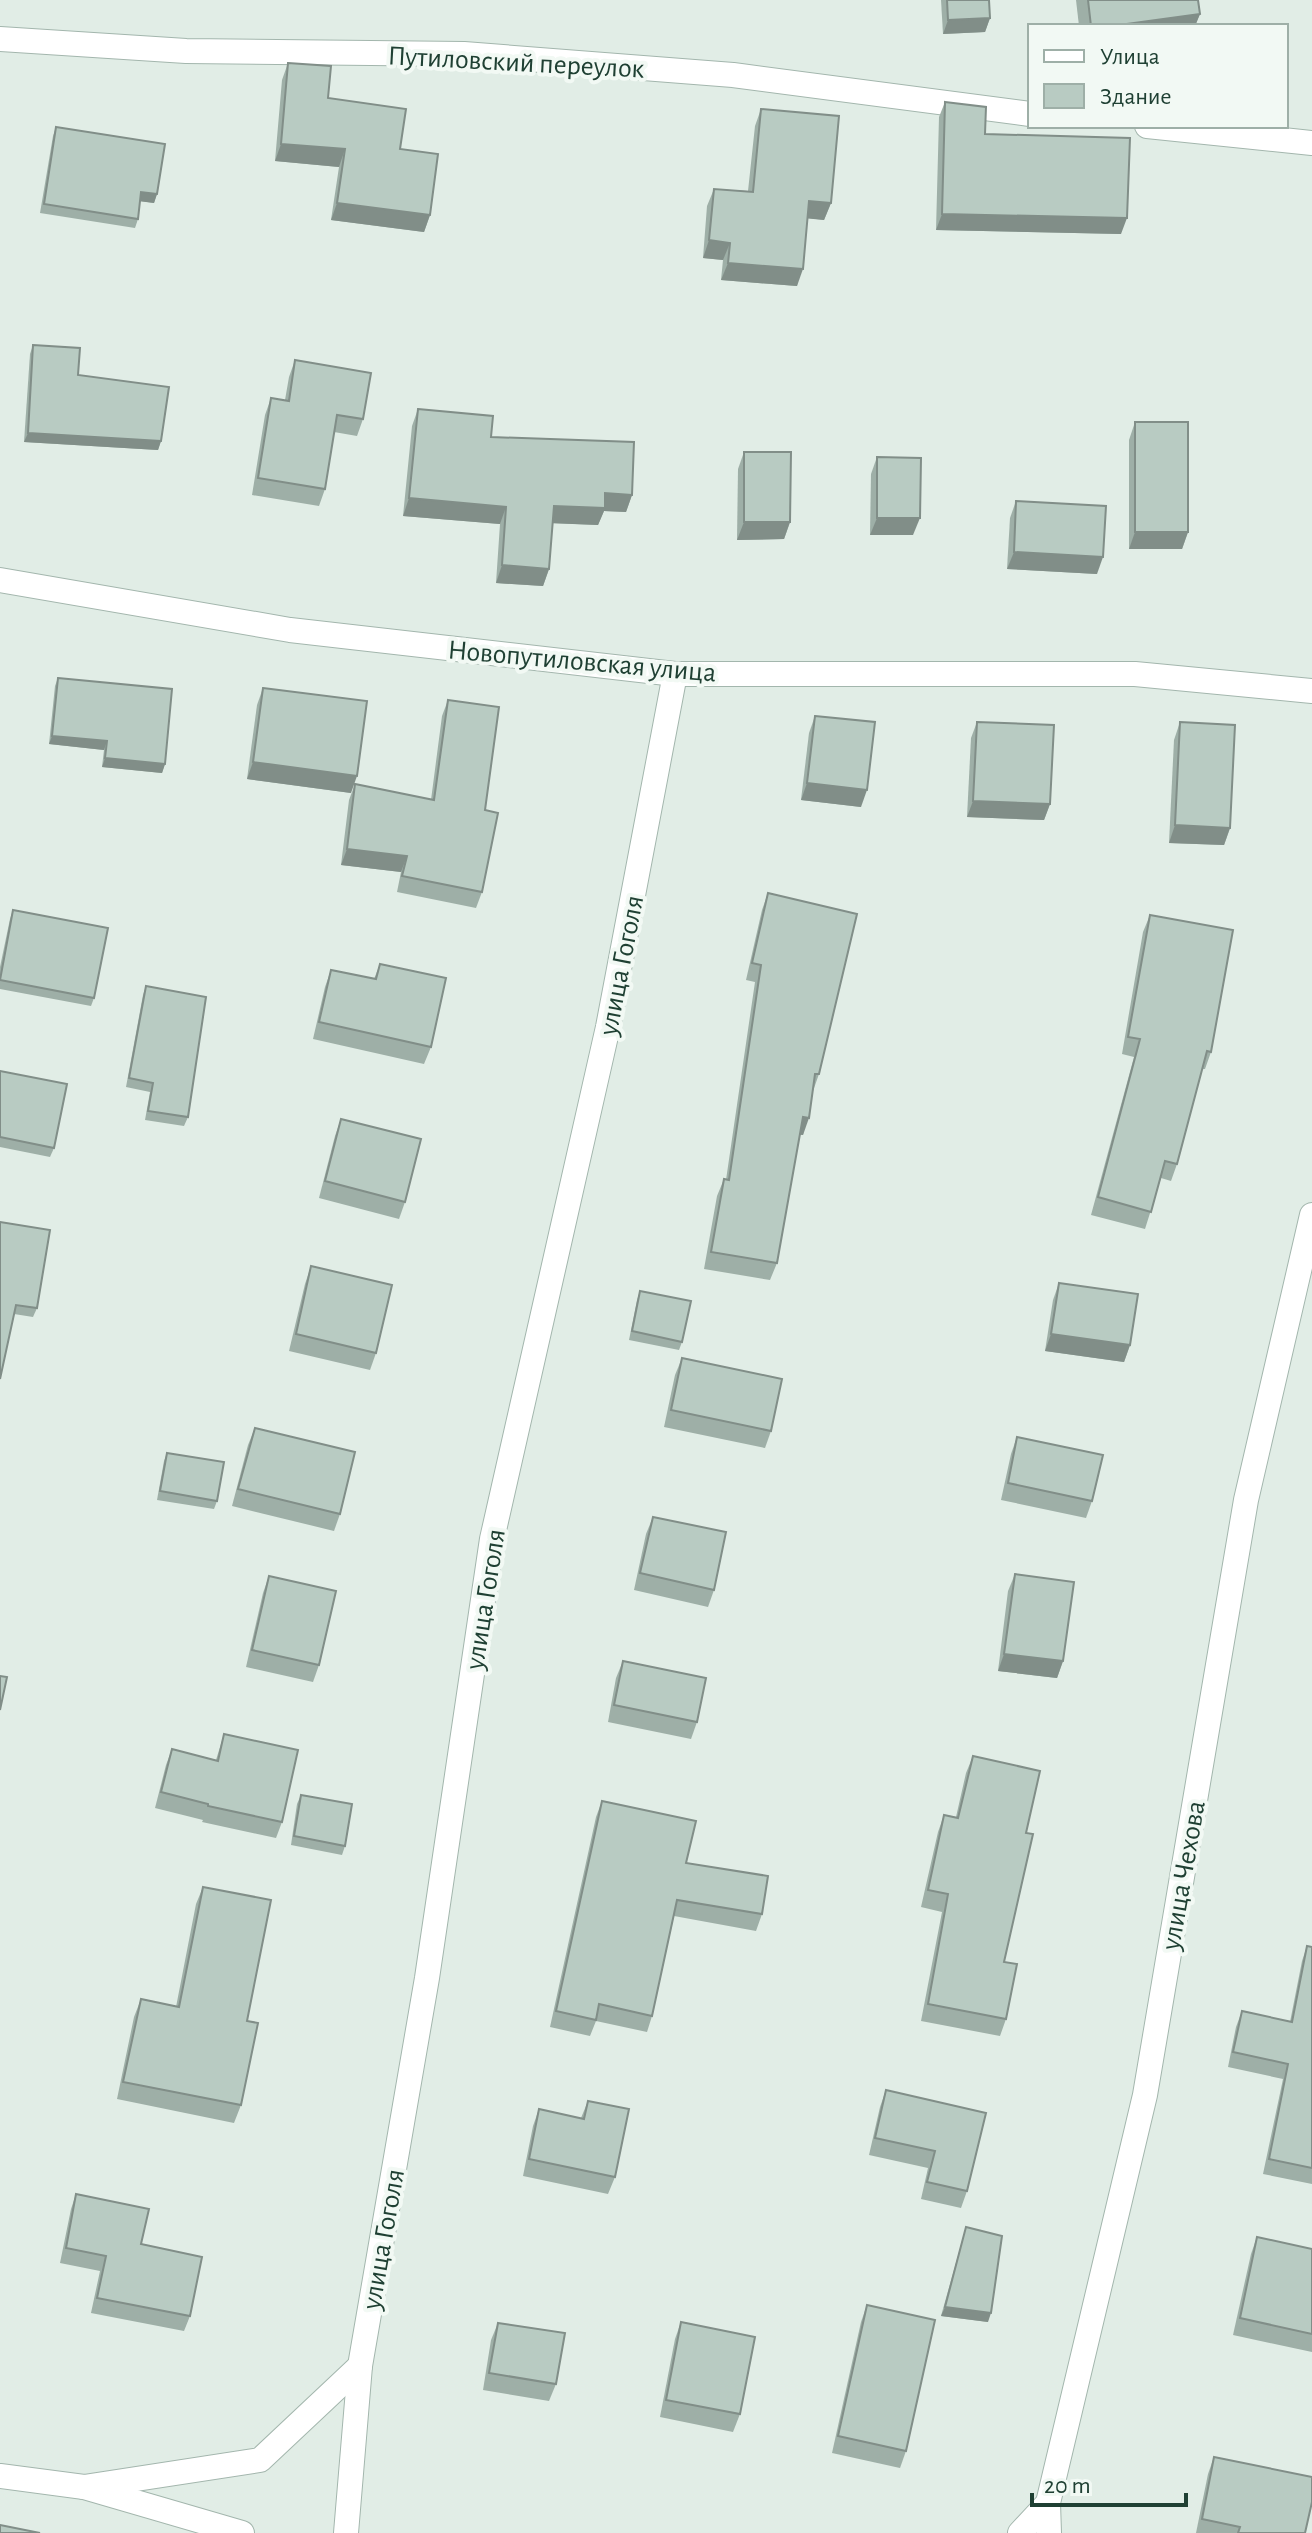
<svg xmlns="http://www.w3.org/2000/svg" width="1312" height="2533" font-family="'Alegreya Sans',sans-serif">
	<style>
		.lines { fill: none; stroke-linecap: round; stroke-linejoin: round }
		.minor-casing { stroke: #a3b6ad; stroke-width: 26 }
		.minor { stroke: #fff; stroke-width: 24 }
		.wall { fill: #9eafa7 }
		.shaded-wall { fill: #818e88 }
		.building { fill: #b8cbc2; stroke: #818e88; stroke-width: 2 }
		.labels { text-anchor: middle; stroke-width: 8; stroke-linejoin: round; paint-order: stroke }
		.street-label { font-size: 28px; fill: #1f4033; stroke: #f2f9f4 }
	</style>
	<rect width="100%" height="100%" fill="#e1ede6"/>
	<g class="lines">
		<defs>
			<g id="minor">
				<path d="M0 39 186 51 464 54 733 75 1030 114"/>
				<path d="M1147 126 1312 143"/>
				<path d="M0 580 290 630 675 674H1135L1312 691"/>
				<path d="M0 2476 84 2487 242 2533"/>
				<path d="M84 2487 260 2460 360 2366"/>
				<path d="M346 2533 360 2366 427 1978 492 1539 608 1027 675 674"/>
				<path d="M1020 2533 1048 2503"/>
				<path d="M1049 2533 1048 2503 1145 2095 1246 1500 1312 1215"/>
			</g>
		</defs>
		<use href="#minor" class="minor-casing"/>
		<use href="#minor" class="minor"/>
	</g>
	<g class="wall">
		<path d="M941 0H989L990 18 985 32 943 34Z"/>
		<path d="M1076 0H1198L1200 14 1195 26H1079Z"/>
		<path d="M288 63 328 98 430 215 424 232 331 220 339 167 275 161 282 80Z"/>
		<path d="M945 102 985 134 1121 234 936 230 939 117Z"/>
		<path d="M761 109 831 203 824 220 808 218 797 286 721 280 723 260 703 258 707 206 714 189 748 191 755 126Z"/>
		<path d="M56 127 157 194 154 203 140 201 138 219 135 228 40 213 53 136Z"/>
		<path d="M33 345 78 375 161 441 158 450 24 442 30 354Z"/>
		<path d="M295 360 363 419 357 436 334 432 325 489 319 506 252 495 265 415 271 398 285 400 289 377Z"/>
		<path d="M418 409 491 437 632 495 626 512 604 511 598 525 552 523 549 569 543 586 496 583 500 524 403 516 412 426Z"/>
		<path d="M1135 422 1188 532 1182 549H1129V440Z"/>
		<path d="M744 452 790 522 784 539 737 540 738 469Z"/>
		<path d="M877 457 913 535H870L871 474Z"/>
		<path d="M1016 501 1097 574 1007 569 1010 518Z"/>
		<path d="M58 678 165 764 162 773 102 767 104 750 49 744 55 686Z"/>
		<path d="M263 688 351 793 247 779 257 705Z"/>
		<path d="M448 700 485 810 482 892 476 908 397 892 401 872 341 865 349 800 355 784 431 800 442 716Z"/>
		<path d="M815 716 861 807 801 800 809 733Z"/>
		<path d="M977 722 1050 804 1044 820 967 817 971 738Z"/>
		<path d="M1180 722 1230 828 1224 845 1169 843 1174 740Z"/>
		<path d="M768 893 819 1074 813 1091 803 1135H800L777 1263 770 1280 704 1269 717 1196 724 1179 726 1180 755 982 746 980 762 910Z"/>
		<path d="M13 910 94 998 91 1006 0 989V967L10 919Z"/>
		<path d="M1150 915 1211 1052 1205 1069H1202L1177 1164 1171 1181 1161 1178 1145 1229 1091 1215 1134 1057 1122 1054 1143 932Z"/>
		<path d="M380 964 431 1047 424 1064 313 1039 325 987 331 970 374 979Z"/>
		<path d="M146 986 188 1117 184 1126 145 1120 150 1092 126 1087 143 995Z"/>
		<path d="M0 1071 54 1148 50 1157 0 1147Z"/>
		<path d="M341 1119 405 1202 399 1219 319 1198 335 1136Z"/>
		<path d="M0 1222 37 1308 33 1317 14 1314Z"/>
		<path d="M311 1266 376 1353 370 1370 289 1351 305 1284Z"/>
		<path d="M1059 1283 1130 1345 1124 1362 1045 1351 1053 1300Z"/>
		<path d="M640 1291 682 1342 679 1350 629 1340 637 1300Z"/>
		<path d="M682 1358 771 1431 765 1448 664 1427 675 1375Z"/>
		<path d="M255 1428 340 1514 334 1531 232 1506 248 1445Z"/>
		<path d="M1017 1437 1092 1501 1086 1518 1001 1500 1011 1454Z"/>
		<path d="M167 1453 217 1501 214 1509 157 1500 164 1461Z"/>
		<path d="M653 1517 714 1590 708 1607 634 1590 646 1534Z"/>
		<path d="M1015 1574 1063 1661 1057 1678 998 1671 1008 1591Z"/>
		<path d="M269 1576 319 1665 313 1682 246 1667 263 1593Z"/>
		<path d="M623 1661 697 1722 691 1739 608 1722 616 1678Z"/>
		<path d="M224 1734 282 1822 276 1838 202 1822 203 1820 155 1808 166 1765 172 1749 216 1760Z"/>
		<path d="M973 1756 1026 1833 1004 1962 1006 2019 1000 2036 921 2021 942 1912 921 1907 938 1832 944 1815 956 1817 966 1773Z"/>
		<path d="M301 1795 345 1846 342 1855 291 1845 297 1804Z"/>
		<path d="M602 1801 686 1863 762 1914 756 1931 674 1916 652 2016 647 2032 596 2021 590 2036 550 2027 596 1817Z"/>
		<path d="M203 1887 247 2021 241 2105 234 2123 117 2099 134 2017 141 1999 176 2007 196 1904Z"/>
		<path d="M1307 1946 1312 1947V2184L1263 2174 1283 2079 1228 2067 1236 2027 1242 2011 1290 2022 1302 1961Z"/>
		<path d="M886 2090 967 2191 961 2208 921 2199 928 2168 869 2155 880 2107Z"/>
		<path d="M588 2101 615 2177 608 2194 523 2176 533 2126 539 2109 581 2118Z"/>
		<path d="M76 2194 141 2244 190 2316 184 2331 91 2313 100 2271 60 2263 71 2209Z"/>
		<path d="M966 2227 988 2322 941 2316Z"/>
		<path d="M1257 2237 1312 2249V2352L1233 2335 1251 2254Z"/>
		<path d="M867 2305 906 2451 900 2468 832 2453 861 2322Z"/>
		<path d="M681 2322 740 2414 733 2432 660 2417 675 2339Z"/>
		<path d="M498 2323 556 2384 549 2401 483 2390 491 2340Z"/>
		<path d="M1214 2457 1305 2533H1196L1208 2474Z"/>
	</g>
	<g class="shaded-wall">
		<path d="M1200 14 1195 26H1112Z"/>
		<path d="M990 18 985 32 943 34 948 20Z"/>
		<path d="M281 144 345 149 339 167 275 161Z"/>
		<path d="M141 192 157 194 154 203 138 201Z"/>
		<path d="M809 201 831 203 824 220 803 218Z"/>
		<path d="M337 203 430 215 424 232 331 220Z"/>
		<path d="M942 214 1127 218 1121 234 936 230Z"/>
		<path d="M709 240 730 243 723 260 703 258Z"/>
		<path d="M728 263 803 269 797 286 721 280Z"/>
		<path d="M28 433 161 441 158 450 24 442Z"/>
		<path d="M605 493 632 495 626 512 604 511 598 525 547 523 554 506Z"/>
		<path d="M409 498 506 507 500 524 403 516Z"/>
		<path d="M877 518H920L913 535H870Z"/>
		<path d="M744 522H790L784 539 737 540Z"/>
		<path d="M1135 532H1188L1182 549H1129Z"/>
		<path d="M1014 552 1103 557 1097 574 1007 569Z"/>
		<path d="M502 565 549 569 543 586 496 583Z"/>
		<path d="M52 736 107 741 104 750 49 744Z"/>
		<path d="M105 758 165 764 162 773 102 767Z"/>
		<path d="M253 762 357 776 351 793 247 779Z"/>
		<path d="M807 783 867 790 861 807 801 800Z"/>
		<path d="M973 801 1050 804 1044 820 967 817Z"/>
		<path d="M1175 825 1230 828 1224 845 1169 843Z"/>
		<path d="M347 849 407 856 401 872 341 865Z"/>
		<path d="M803 1117 809 1118 803 1135 797 1134Z"/>
		<path d="M1051 1334 1130 1345 1124 1362 1045 1351Z"/>
		<path d="M1004 1654 1063 1661 1057 1678 998 1671Z"/>
		<path d="M945 2307 991 2313 988 2322 941 2316Z"/>
	</g>
	<g class="building">
		<path d="M947 0H989L990 18 948 20Z"/>
		<path d="M1088 0H1198L1200 14 1112 26H1091Z"/>
		<path d="M288 63 331 66 328 98 406 109 400 149 438 154 430 215 337 203 345 149 281 144Z"/>
		<path d="M945 102 986 107 985 134 1130 138 1127 218 942 214Z"/>
		<path d="M761 109 839 116 831 203 809 201 803 269 728 263 730 243 709 240 714 189 753 192Z"/>
		<path d="M56 127 165 144 157 194 141 192 138 219 44 204Z"/>
		<path d="M33 345 80 348 78 375 169 387 161 441 28 433Z"/>
		<path d="M295 360 371 373 363 419 337 415 325 489 258 478 271 398 289 401Z"/>
		<path d="M418 409 493 416 491 437 634 442 632 495 605 493V508L554 506 549 569 502 565 506 507 409 498Z"/>
		<rect x="1135" y="422" width="53" height="110"/>
		<path d="M744 452H791L790 522H744Z"/>
		<path d="M877 457 921 458 920 518H877Z"/>
		<path d="M1016 501 1106 506 1103 557 1014 552Z"/>
		<path d="M58 678 172 689 165 764 105 758 107 741 52 736Z"/>
		<path d="M263 688 367 701 357 776 253 762Z"/>
		<path d="M448 700 499 707 485 810 498 813 482 892 402 876 407 856 347 849 355 784 434 800Z"/>
		<path d="M815 716 875 722 867 790 807 783Z"/>
		<path d="M977 722 1054 725 1050 804 973 801Z"/>
		<path d="M1180 722 1235 725 1230 828 1175 825Z"/>
		<path d="M768 893 857 914 819 1074H815L809 1118 803 1117 777 1263 711 1252 724 1179 729 1180 761 965 752 963Z"/>
		<path d="M13 910 108 928 94 998 0 980Z"/>
		<path d="M1150 915 1233 930 1211 1052 1207 1051 1177 1164 1165 1161 1151 1212 1098 1197 1140 1039 1128 1037Z"/>
		<path d="M380 964 446 978 431 1047 319 1022 331 970 376 979Z"/>
		<path d="M146 986 206 997 188 1117 148 1111 153 1083 129 1078Z"/>
		<path d="M0 1071 67 1084 54 1148 0 1137Z"/>
		<path d="M341 1119 421 1139 405 1202 325 1181Z"/>
		<path d="M0 1222 50 1230 37 1308 16 1305 0 1379Z"/>
		<path d="M311 1266 392 1285 376 1353 296 1334Z"/>
		<path d="M1059 1283 1138 1294 1130 1345 1051 1334Z"/>
		<path d="M640 1291 691 1301 682 1342 632 1331Z"/>
		<path d="M682 1358 782 1379 771 1431 671 1410Z"/>
		<path d="M255 1428 355 1452 340 1514 238 1489Z"/>
		<path d="M1017 1437 1103 1455 1092 1501 1008 1483Z"/>
		<path d="M167 1453 224 1462 217 1501 160 1491Z"/>
		<path d="M653 1517 726 1532 714 1590 640 1573Z"/>
		<path d="M1015 1574 1074 1582 1063 1661 1004 1654Z"/>
		<path d="M269 1576 336 1591 319 1665 252 1650Z"/>
		<path d="M623 1661 706 1678 697 1722 614 1705Z"/>
		<path d="M0 1676 7 1677 0 1710Z"/>
		<path d="M224 1734 298 1750 282 1822 208 1806V1804L161 1792 172 1749 218 1761Z"/>
		<path d="M973 1756 1040 1771 1026 1833 1033 1834 1004 1962 1017 1964 1006 2019 928 2004 948 1894 928 1890 944 1815 958 1818Z"/>
		<path d="M301 1795 352 1804 345 1846 294 1836Z"/>
		<path d="M602 1801 696 1821 686 1863 768 1876 762 1914 677 1900 652 2016 599 2004 596 2020 556 2011Z"/>
		<path d="M203 1887 271 1900 247 2021 258 2023 241 2105 123 2082 141 1999 179 2007Z"/>
		<path d="M1307 1946 1312 1947V2168L1269 2159 1288 2064 1233 2052 1242 2011 1292 2022Z"/>
		<path d="M886 2090 986 2113 967 2191 927 2182 935 2151 875 2138Z"/>
		<path d="M588 2101 629 2109 615 2177 529 2159 539 2109 584 2119Z"/>
		<path d="M76 2194 149 2209 141 2244 202 2257 190 2316 97 2298 106 2256 66 2248Z"/>
		<path d="M966 2227 1002 2236 991 2313 945 2307Z"/>
		<path d="M1257 2237 1312 2249V2334L1240 2318Z"/>
		<path d="M867 2305 935 2320 906 2451 838 2436Z"/>
		<path d="M681 2322 755 2337 740 2414 666 2400Z"/>
		<path d="M498 2323 565 2333 556 2384 489 2373Z"/>
		<path d="M1214 2457 1312 2477V2502L1305 2533H1238L1240 2527 1202 2519Z"/>
		<path d="M0 2525 40 2533H0Z"/>
	</g>
	<g class="labels">
		<g class="street-label">
			<text transform="translate(516 61) rotate(3)" y="10">Путиловский переулок</text>
			<text transform="translate(582 660) rotate(5)" y="10">Новопутиловская улица</text>
			<text transform="translate(620 965) rotate(-79)" y="10">улица Гоголя</text>
			<text transform="translate(484 1599) rotate(-81)" y="10">улица Гоголя</text>
			<text transform="translate(1182 1875) rotate(-80)" y="10">улица Чехова</text>
			<text transform="translate(382 2239) rotate(-80)" y="10">улица Гоголя</text>
		</g>
	</g>
	<rect x="1028" y="24" width="260" height="104" fill="#f2f9f4" stroke="#9eafa7" stroke-width="2"/>
	<rect x="1044" y="50" width="40" height="12" fill="#ffffff" stroke="#9eafa7" stroke-width="2"/>
	<text x="1100" y="64" font-size="24" fill="#1f4033">Улица</text>
	<rect x="1044" y="84" width="40" height="24" fill="#b8cbc2" stroke="#9eafa7" stroke-width="2"/>
	<text x="1100" y="104" font-size="24" fill="#1f4033">Здание</text>
	<path d="M1032 2493v12h154v-12" fill="none" stroke="#1f4033" stroke-width="4"/>
	<text x="1044" y="2493" font-size="24" fill="#1f4033" stroke="#f2f9f4" stroke-width="6" paint-order="stroke">20 m</text>
</svg>
